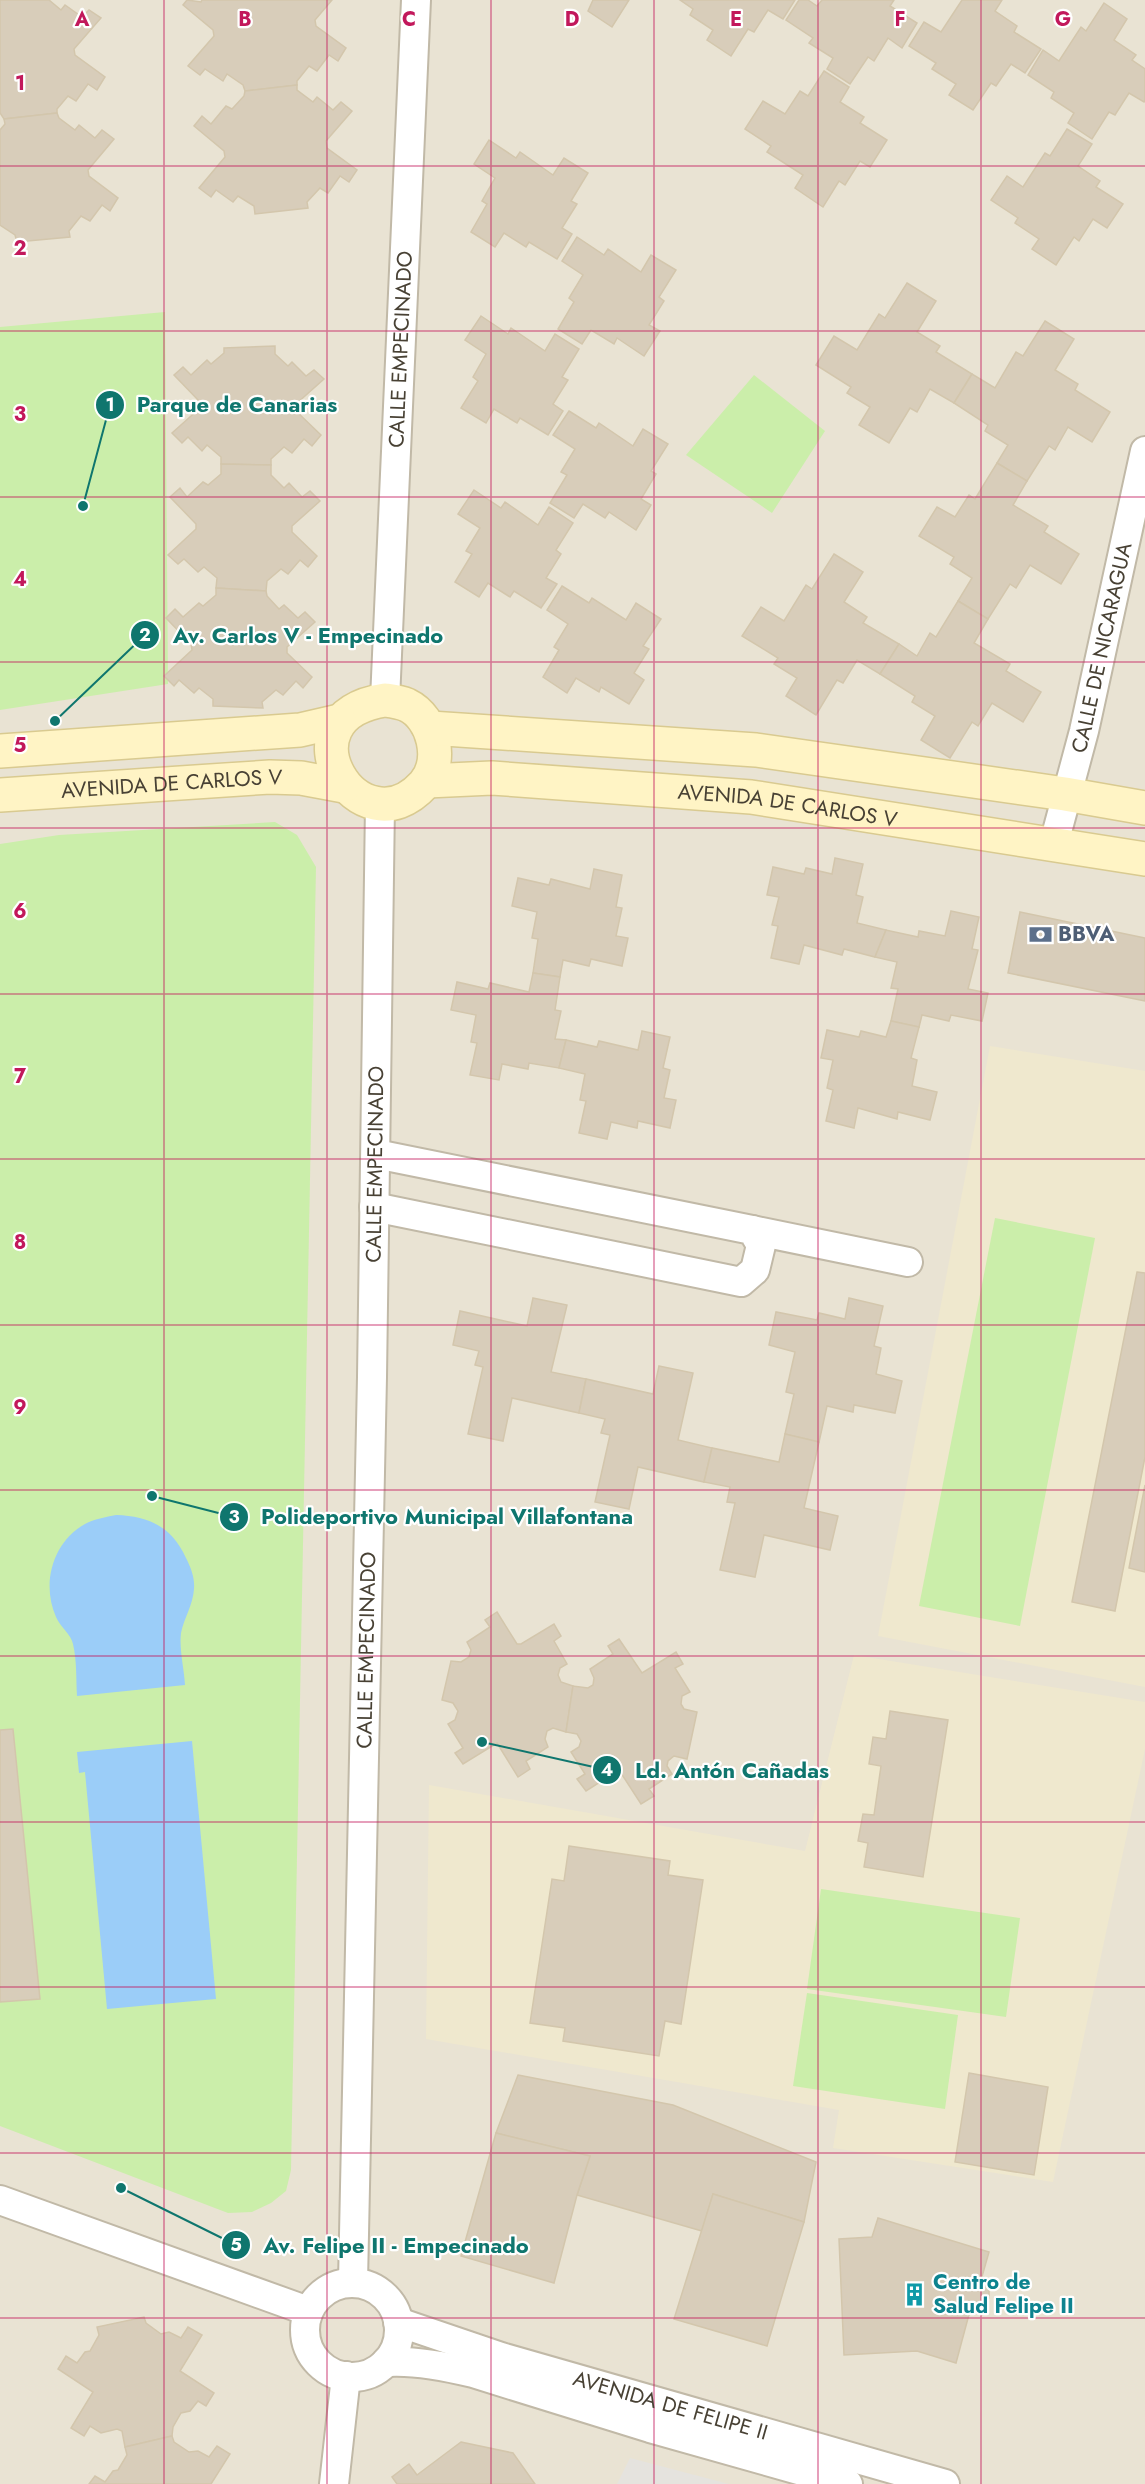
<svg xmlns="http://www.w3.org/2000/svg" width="1145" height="2484" font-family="Jost,sans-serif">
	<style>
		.residential { fill: #e9e3d3 }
		.education { fill: #efe8ce }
		.green { fill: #cbeeaa }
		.parking { fill: #e5e3de }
		.water { fill: #9bcdf8 }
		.building { fill: #d8cdba; stroke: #d3c6ac; stroke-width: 1.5 }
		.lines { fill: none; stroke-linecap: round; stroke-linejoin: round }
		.street-casing { stroke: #c1b9a7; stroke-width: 32 }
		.secondary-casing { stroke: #d9ca90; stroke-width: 36 }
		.street { stroke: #fff; stroke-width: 28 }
		.secondary { stroke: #fff4c5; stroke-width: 33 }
		.grid { fill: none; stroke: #c2185b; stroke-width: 1.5; stroke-opacity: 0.55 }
		.labels { text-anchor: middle; stroke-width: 4.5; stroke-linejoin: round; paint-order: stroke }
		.street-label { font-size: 21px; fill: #484134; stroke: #fff }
		.service-label { font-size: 21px; font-weight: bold; fill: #4e5e75; stroke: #fff; text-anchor: start }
		.culture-label { font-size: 21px; font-weight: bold; fill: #0d838f; stroke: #fff; text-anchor: start }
		.grid-label { font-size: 20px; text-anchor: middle; font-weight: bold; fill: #c2185b; stroke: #fff; stroke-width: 4.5; stroke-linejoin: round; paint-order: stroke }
		.leader { fill: none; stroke: #0f766e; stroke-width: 2 }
		.callout-dot { fill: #0f766e; stroke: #fff; stroke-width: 2 }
		.mark-label { font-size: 18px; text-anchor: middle; font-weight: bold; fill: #fff }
		.callout-label { font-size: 22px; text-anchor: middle; font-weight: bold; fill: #0f766e; stroke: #fff; stroke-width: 4.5; stroke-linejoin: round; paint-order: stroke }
	</style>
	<rect width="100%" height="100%" fill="#f5f1e5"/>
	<rect class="residential" x="0" y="0" width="1145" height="2484"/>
	<g class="education">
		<path d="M990 1046 1145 1071V1687L878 1636Z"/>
		<path d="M854 1655 1145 1702V1749L1053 2182 833 2148 839 2110 426 2039 429 1785 805 1851Z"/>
	</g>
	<g class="green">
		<path d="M165 312 168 684 0 710V327Z"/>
		<path d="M754 375 825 431 772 513 686 455Z"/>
		<path d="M275 822 297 835 316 867 291 2170 286 2191 271 2203 252 2212 228 2213 0 2126V844L59 835Z"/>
		<path d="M995 1218 1095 1238 1020 1626 919 1606Z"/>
		<path d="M821 1889 1020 1918 1006 2017 807 1989Z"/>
		<path d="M807 1993 958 2015 945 2109 793 2086Z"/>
	</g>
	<path class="parking" d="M630 2458 729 2484H617Z"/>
	<g class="water">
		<path d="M116 1515C149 1516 172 1527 186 1558 191 1568 195 1578 194 1589 193 1605 184 1618 181 1633 179 1649 184 1668 185 1685L77 1696C76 1679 77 1661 73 1644 71 1634 60 1627 56 1617 41 1583 53 1542 85 1524 94 1519 106 1517 116 1515Z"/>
		<path d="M192 1741 216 1999 107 2009 85 1772 79 1773 77 1752Z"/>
	</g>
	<g class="building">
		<path d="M0 0H49L61 10 65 5 82 17 89 10 101 18 74 49 75 55 105 77 97 90 88 84 76 101 68 96 57 109V113L4 119 0 113Z"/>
		<path d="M187 0 201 2 202 0H332L315 20 316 26 346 48 338 61 329 55 317 71 309 66 297 81V85L245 91 243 85 227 74 223 81 205 69 200 75 188 66 214 36 213 30 183 5Z"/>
		<path d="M593 0H629L612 27 588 11Z"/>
		<path d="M680 0H795L783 19 768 10 754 32 748 29 731 56 707 40 713 30 690 15 693 9Z"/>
		<path d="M799 0H808L817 6 822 0H894L890 6 917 23 902 48 888 38 874 61 868 57 850 84 827 69 833 58 809 43 813 38 786 20Z"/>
		<path d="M962 0H1002L995 11 1017 26 1014 32 1041 49 1025 73 1011 64 996 86 991 83 973 110 949 95 956 84 932 69 936 63 909 46 924 22 941 32Z"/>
		<path d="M1104 3 1127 19 1114 40 1136 55 1132 60 1145 69V100L1144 102 1129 93 1115 115 1109 112 1092 139 1068 123 1074 113 1051 98 1054 92 1028 75 1043 50 1059 61 1081 27 1086 31Z"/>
		<path d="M824 71 849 87 840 102 864 117 860 123 887 140 870 167 860 161 845 185 839 181 823 207 795 188 803 175 767 152 771 146 745 129 763 101 785 114 800 91 808 96Z"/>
		<path d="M297 85V90L313 102 317 97 333 110 341 102 352 111 326 141 327 148 357 170 349 182 340 176 328 193 320 188 307 202 308 208 255 214 254 206 238 196 233 202 216 190 211 197 199 188 225 157 224 151 194 126 202 116 211 124 226 106 232 109 244 96 245 91Z"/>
		<path d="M57 113 59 118 75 130 79 125 95 138 102 130 114 139 88 170 89 176 118 198 110 211 102 205 90 221 81 216 69 231 70 237 17 242 15 235 0 225V130L5 124 4 119Z"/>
		<path d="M1067 129 1092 144 1078 166 1100 181 1096 187 1123 204 1107 228 1093 219 1079 241 1074 237 1056 265 1032 249 1039 239 1015 223 1018 218 991 200 1007 176 1023 187 1045 153 1050 156Z"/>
		<path d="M489 140 516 158 520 152 553 175 564 158 588 173 571 201 577 204 562 228 572 234 557 259 529 242 526 247 504 233 495 247 471 232 487 204 482 201 495 178 474 164Z"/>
		<path d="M577 237 604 255 608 249 641 272 651 255 676 270 659 297 664 301 649 325 660 331 644 356 617 338 614 344 591 330 582 344 558 329 574 302 569 298 583 275 562 261Z"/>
		<path d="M907 283 936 301 917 332 940 346 936 352 972 374 954 403 930 389 917 412 910 408 889 443 859 425 870 407 847 393 851 387 816 365 834 336 857 350 879 314 885 318Z"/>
		<path d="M481 316 508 334 511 328 545 351 555 334 579 349 562 377 568 380 553 404 563 411 548 435 520 418 517 423 494 409 486 423 461 408 478 381 473 377 486 354 465 340Z"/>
		<path d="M1045 321 1074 339 1055 370 1078 384 1075 390 1110 412 1092 442 1068 427 1055 450 1049 446 1027 481 997 463 1008 445 985 431 988 425 954 403 972 374 995 388 1016 352 1023 356Z"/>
		<path d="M275 346V354L288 366 292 362 306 376 314 370 324 379 296 404V411L321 435 312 446 304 439 292 453 284 447 271 459V465L221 464V457L207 445 202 451 188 437 182 443 172 433 200 408V402L174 375 183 367 191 375 207 360 211 364 224 353V348Z"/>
		<path d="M569 411 596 428 599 423 633 446 643 429 668 444 651 471 656 474 641 499 651 505 636 530 609 512 605 518 583 504 574 518 550 503 567 475 561 472 575 449 553 435Z"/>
		<path d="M997 463 1027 481 1013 505 1048 526 1044 532 1079 554 1061 584 1030 565 1016 588 1010 584 988 619 958 601 972 578 950 564 954 557 919 536 937 507 955 517 969 495 975 499Z"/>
		<path d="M221 464 271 465V475L284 488 289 483 302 497 310 491 320 501 292 526V532L317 556 308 567 300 560 288 574 281 569 267 581 266 591 216 588 217 578 204 567 198 572 184 559 178 564 168 555 196 529V524L170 497 180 488 187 497 203 482 208 485 221 474Z"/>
		<path d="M474 490 501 508 505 502 538 525 549 507 573 523 556 550 561 554 546 578 557 584 541 608 514 591 510 597 488 583 479 597 455 582 472 554 466 551 480 528 458 514Z"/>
		<path d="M834 554 863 572 844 602 867 617 863 623 899 644 880 674 857 660 843 683 837 680 816 715 786 696 797 678 774 664 778 658 742 636 761 607 784 621 806 585 812 589Z"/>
		<path d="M562 586 589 603 592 598 626 620 636 603 661 619 643 646 649 649 634 673 644 680 629 704 601 687 599 692 576 678 567 693 543 677 559 650 554 647 568 624 547 610Z"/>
		<path d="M216 588 266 591 267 596 279 609 284 605 298 618 305 612 315 622 287 647V653L312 677 303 688 296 681 283 695 276 690 262 702 263 708 213 706V699L199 688 194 693 179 680 174 686 164 676 192 650 191 644 166 618 175 609 183 617 199 603 203 606 216 595Z"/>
		<path d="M958 601 988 619 974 643 1010 664 1006 671 1041 692 1023 722 992 703 978 726 972 722 950 758 921 740 935 716 912 702 915 696 880 674 899 644 917 656 930 633 936 637Z"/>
		<path d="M835 858 863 864 856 895 863 897 857 923 886 930 875 957 844 949 842 955 804 945 799 964 771 958 778 926 772 925 779 897 767 895 773 867 804 874 806 868 832 874Z"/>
		<path d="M594 869 622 875 616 907 622 908 616 936 628 938 622 966 591 959 589 966 563 960 560 977 533 973 538 939 532 938 537 912 512 906 518 878 549 885 551 879 590 889Z"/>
		<path d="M951 911 979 917 972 949 978 950 968 989 988 993 982 1021 951 1015 949 1021 922 1015 919 1027 891 1021 898 989 891 988 897 962 875 957 886 930 918 937 919 931 945 936Z"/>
		<path d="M1020 912 1145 938V1001L1008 973Z"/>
		<path d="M533 973 560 977 555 1010 561 1011 555 1039 566 1040 559 1068 529 1063 528 1069 502 1064 499 1080 470 1075 477 1043 471 1042 476 1015 451 1010 457 982 488 989 490 983 529 992Z"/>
		<path d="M891 1021 919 1027 911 1058 917 1060 912 1086 937 1092 930 1120 898 1112 897 1119 858 1108 854 1128 826 1121 833 1090 827 1088 833 1060 821 1058 827 1030 859 1037 861 1031 886 1037Z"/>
		<path d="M642 1031 670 1037 663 1068 670 1070 664 1098 676 1100 670 1128 638 1121 637 1128 611 1122 607 1139 579 1133 586 1101 580 1100 585 1074 559 1068 566 1040 597 1047 599 1041 638 1050Z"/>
		<path d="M1137 1272 1145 1273V1457L1115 1611 1072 1602Z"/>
		<path d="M533 1298 567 1305 551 1372 586 1379 579 1413 512 1398 503 1441 468 1434 483 1367 475 1365 479 1351 453 1345 460 1311 527 1326Z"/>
		<path d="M849 1298 883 1306 874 1346 881 1348 876 1374 902 1381 895 1413 854 1405 853 1412 827 1406 819 1442 785 1434 794 1394 786 1392 795 1352 769 1345 776 1312 817 1320 819 1313 845 1319Z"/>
		<path d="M659 1366 693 1373 678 1440 712 1448 704 1482 638 1467 629 1509 595 1502 610 1435 601 1433 605 1419 579 1413 586 1379 653 1394Z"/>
		<path d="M785 1434 819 1442 804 1508 838 1516 830 1550 764 1535 755 1577 720 1570 735 1503 727 1502 730 1487 704 1482 712 1448 779 1462Z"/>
		<path d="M1145 1485V1572L1129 1568Z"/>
		<path d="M497 1612 517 1644H521L554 1624 561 1636 554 1641 567 1664 560 1668 558 1675 561 1682 573 1686 566 1732 553 1728 547 1731 545 1739 548 1747 526 1761 530 1769 518 1777 497 1743 463 1764 455 1753 463 1748 448 1724 455 1720 458 1711 453 1703 442 1700 451 1661 461 1662 469 1657 471 1650 467 1642 490 1627 485 1620Z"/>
		<path d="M619 1639 642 1673 676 1652 683 1664 675 1668 690 1692 682 1696 681 1704 684 1709 697 1712 687 1759 674 1756 668 1761 667 1766 672 1774 649 1789 654 1796 641 1804 619 1770 586 1791 577 1779 585 1774 571 1752 579 1747 581 1741 577 1734 566 1732 573 1686 588 1688 593 1685 594 1678 590 1669 613 1654 608 1646Z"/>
		<path d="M890 1711 948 1720 923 1877 864 1867 868 1843 858 1841 863 1814 874 1815 881 1766 869 1764 873 1737 886 1739Z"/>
		<path d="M13 1729 40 1999 0 2002V1730Z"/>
		<path d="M569 1846 670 1861 668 1875 703 1880 681 2024 665 2021 659 2056 563 2041 565 2028 530 2023 552 1879 564 1881Z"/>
		<path d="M969 2073 1048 2087 1034 2175 955 2162Z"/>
		<path d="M518 2075 673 2105 816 2162 804 2222 713 2194 702 2231 577 2195 590 2156 496 2133Z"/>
		<path d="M496 2133 590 2156 577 2195 554 2283 461 2256Z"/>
		<path d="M713 2194 804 2222 767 2346 674 2319Z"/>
		<path d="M878 2218 989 2252 981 2280 989 2290V2298L986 2305 971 2307 956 2363 917 2351 844 2355 839 2239 872 2237Z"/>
		<path d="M144 2317 146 2323 161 2334 169 2332 181 2338 188 2327 202 2335 180 2371 214 2393 206 2406 198 2401 190 2411 181 2413 173 2427 172 2436 125 2447 122 2431 117 2429 101 2433 90 2426 84 2436 71 2428 93 2392 58 2369 66 2356 77 2363 85 2352 90 2351 99 2335 97 2327Z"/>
		<path d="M172 2436 174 2442 189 2452 198 2451 209 2457 217 2446 230 2454 211 2484H89L95 2476 105 2482 113 2471 118 2470 127 2455 125 2447Z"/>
		<path d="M461 2442 513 2453 535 2484H397L392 2477 409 2464 417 2475Z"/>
	</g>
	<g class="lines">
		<defs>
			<g id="street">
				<path id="s1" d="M385 700 416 0"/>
				<path id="s2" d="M1054 843 1084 731 1145 451"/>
				<path d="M374 1207 741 1282 755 1270 761 1245 752 1230 376 1154"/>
				<path d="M752 1230 908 1262"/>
				<path d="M0 2200 308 2311"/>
				<path id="s3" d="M353 2282 372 1377 380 804"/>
				<circle cx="352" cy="2330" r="47"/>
				<path id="s4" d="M398 2322 501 2357 945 2484"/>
				<path d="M386 2362C415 2360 445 2366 473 2373L650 2428 848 2484"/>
				<path d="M334 2484 346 2376"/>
			</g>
			<g id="secondary">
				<path d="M385 700C392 701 400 702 407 705 434 718 444 761 424 784 360 855 274 717 385 700Z"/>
				<path d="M430 728 756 750 1065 794 1145 808"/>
				<path d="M0 751 300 730 339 721"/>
				<path id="s5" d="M427 781 492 778 751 797 1145 859"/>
				<path id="s6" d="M0 795 270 777 301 778 344 786"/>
			</g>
		</defs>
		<use href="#street" class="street-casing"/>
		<use href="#secondary" class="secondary-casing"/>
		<use href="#street" class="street"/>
		<use href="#secondary" class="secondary"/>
	</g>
	<path class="grid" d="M164 0V2484M327 0V2484M491 0V2484M654 0V2484M818 0V2484M981 0V2484M0 166H1145M0 331H1145M0 497H1145M0 662H1145M0 828H1145M0 994H1145M0 1159H1145M0 1325H1145M0 1490H1145M0 1656H1145M0 1822H1145M0 1987H1145M0 2153H1145M0 2318H1145"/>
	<defs>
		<symbol id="bank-bare" viewBox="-9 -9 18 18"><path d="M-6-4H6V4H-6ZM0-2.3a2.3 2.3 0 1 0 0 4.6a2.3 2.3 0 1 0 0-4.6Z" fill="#5c6f8a" stroke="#fff" stroke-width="2.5" paint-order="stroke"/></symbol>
		<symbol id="building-bare" viewBox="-9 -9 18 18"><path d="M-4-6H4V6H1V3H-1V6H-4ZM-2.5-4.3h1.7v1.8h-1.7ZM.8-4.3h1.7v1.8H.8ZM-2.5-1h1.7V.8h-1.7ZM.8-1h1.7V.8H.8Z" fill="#0f9aa8" stroke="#fff" stroke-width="2.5" paint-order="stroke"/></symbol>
	</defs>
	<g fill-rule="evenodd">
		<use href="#bank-bare" x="1024" y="918" width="33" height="33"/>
		<use href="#building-bare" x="898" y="2278" width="33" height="33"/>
	</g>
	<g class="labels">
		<g class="street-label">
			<text dy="7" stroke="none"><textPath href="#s1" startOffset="351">CALLE EMPECINADO</textPath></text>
			<text dy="7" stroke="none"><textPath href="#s2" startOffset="201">CALLE DE NICARAGUA</textPath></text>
			<text dy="7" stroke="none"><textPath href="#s6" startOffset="172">AVENIDA DE CARLOS V</textPath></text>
			<text dy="7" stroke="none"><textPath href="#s5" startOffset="362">AVENIDA DE CARLOS V</textPath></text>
			<text dy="7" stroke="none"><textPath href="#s3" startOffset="1118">CALLE EMPECINADO</textPath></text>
			<text dy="7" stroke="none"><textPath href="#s3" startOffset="632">CALLE EMPECINADO</textPath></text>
			<text dy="7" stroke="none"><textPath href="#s4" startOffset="285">AVENIDA DE FELIPE II</textPath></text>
		</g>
		<g class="service-label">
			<text x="1058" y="941">BBVA</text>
		</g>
		<g class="culture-label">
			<text x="933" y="2289">Centro de<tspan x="933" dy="24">Salud Felipe II</tspan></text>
		</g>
	</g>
	<g class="grid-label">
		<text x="82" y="26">A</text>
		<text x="245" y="26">B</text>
		<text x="409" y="26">C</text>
		<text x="572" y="26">D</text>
		<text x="736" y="26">E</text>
		<text x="900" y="26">F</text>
		<text x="1063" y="26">G</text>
		<text x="20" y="90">1</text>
		<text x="20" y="255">2</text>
		<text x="20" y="421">3</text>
		<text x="20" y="586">4</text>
		<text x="20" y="752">5</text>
		<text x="20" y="918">6</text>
		<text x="20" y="1083">7</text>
		<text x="20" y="1249">8</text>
		<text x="20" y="1414">9</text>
	</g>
	<path class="leader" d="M83 506L110 405M55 721L145 635M152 1496L234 1517M482 1742L607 1770M121 2188L236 2245"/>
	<g class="callout-dot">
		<circle cx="83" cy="506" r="6"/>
		<circle cx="55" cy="721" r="6"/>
		<circle cx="152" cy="1496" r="6"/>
		<circle cx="482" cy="1742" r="6"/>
		<circle cx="121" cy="2188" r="6"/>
		<circle cx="110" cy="405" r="15"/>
		<circle cx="145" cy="635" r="15"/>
		<circle cx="234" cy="1517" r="15"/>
		<circle cx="607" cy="1770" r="15"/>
		<circle cx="236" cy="2245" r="15"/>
	</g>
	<g class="mark-label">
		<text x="110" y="411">1</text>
		<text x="145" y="641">2</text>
		<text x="234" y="1523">3</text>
		<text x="607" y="1776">4</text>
		<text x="236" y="2251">5</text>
	</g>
	<g class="callout-label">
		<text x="237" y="412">Parque de Canarias</text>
		<text x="308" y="643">Av. Carlos V - Empecinado</text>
		<text x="447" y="1524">Polideportivo Municipal Villafontana</text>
		<text x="732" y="1778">Ld. Antón Cañadas</text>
		<text x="396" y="2253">Av. Felipe II - Empecinado</text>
	</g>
</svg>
